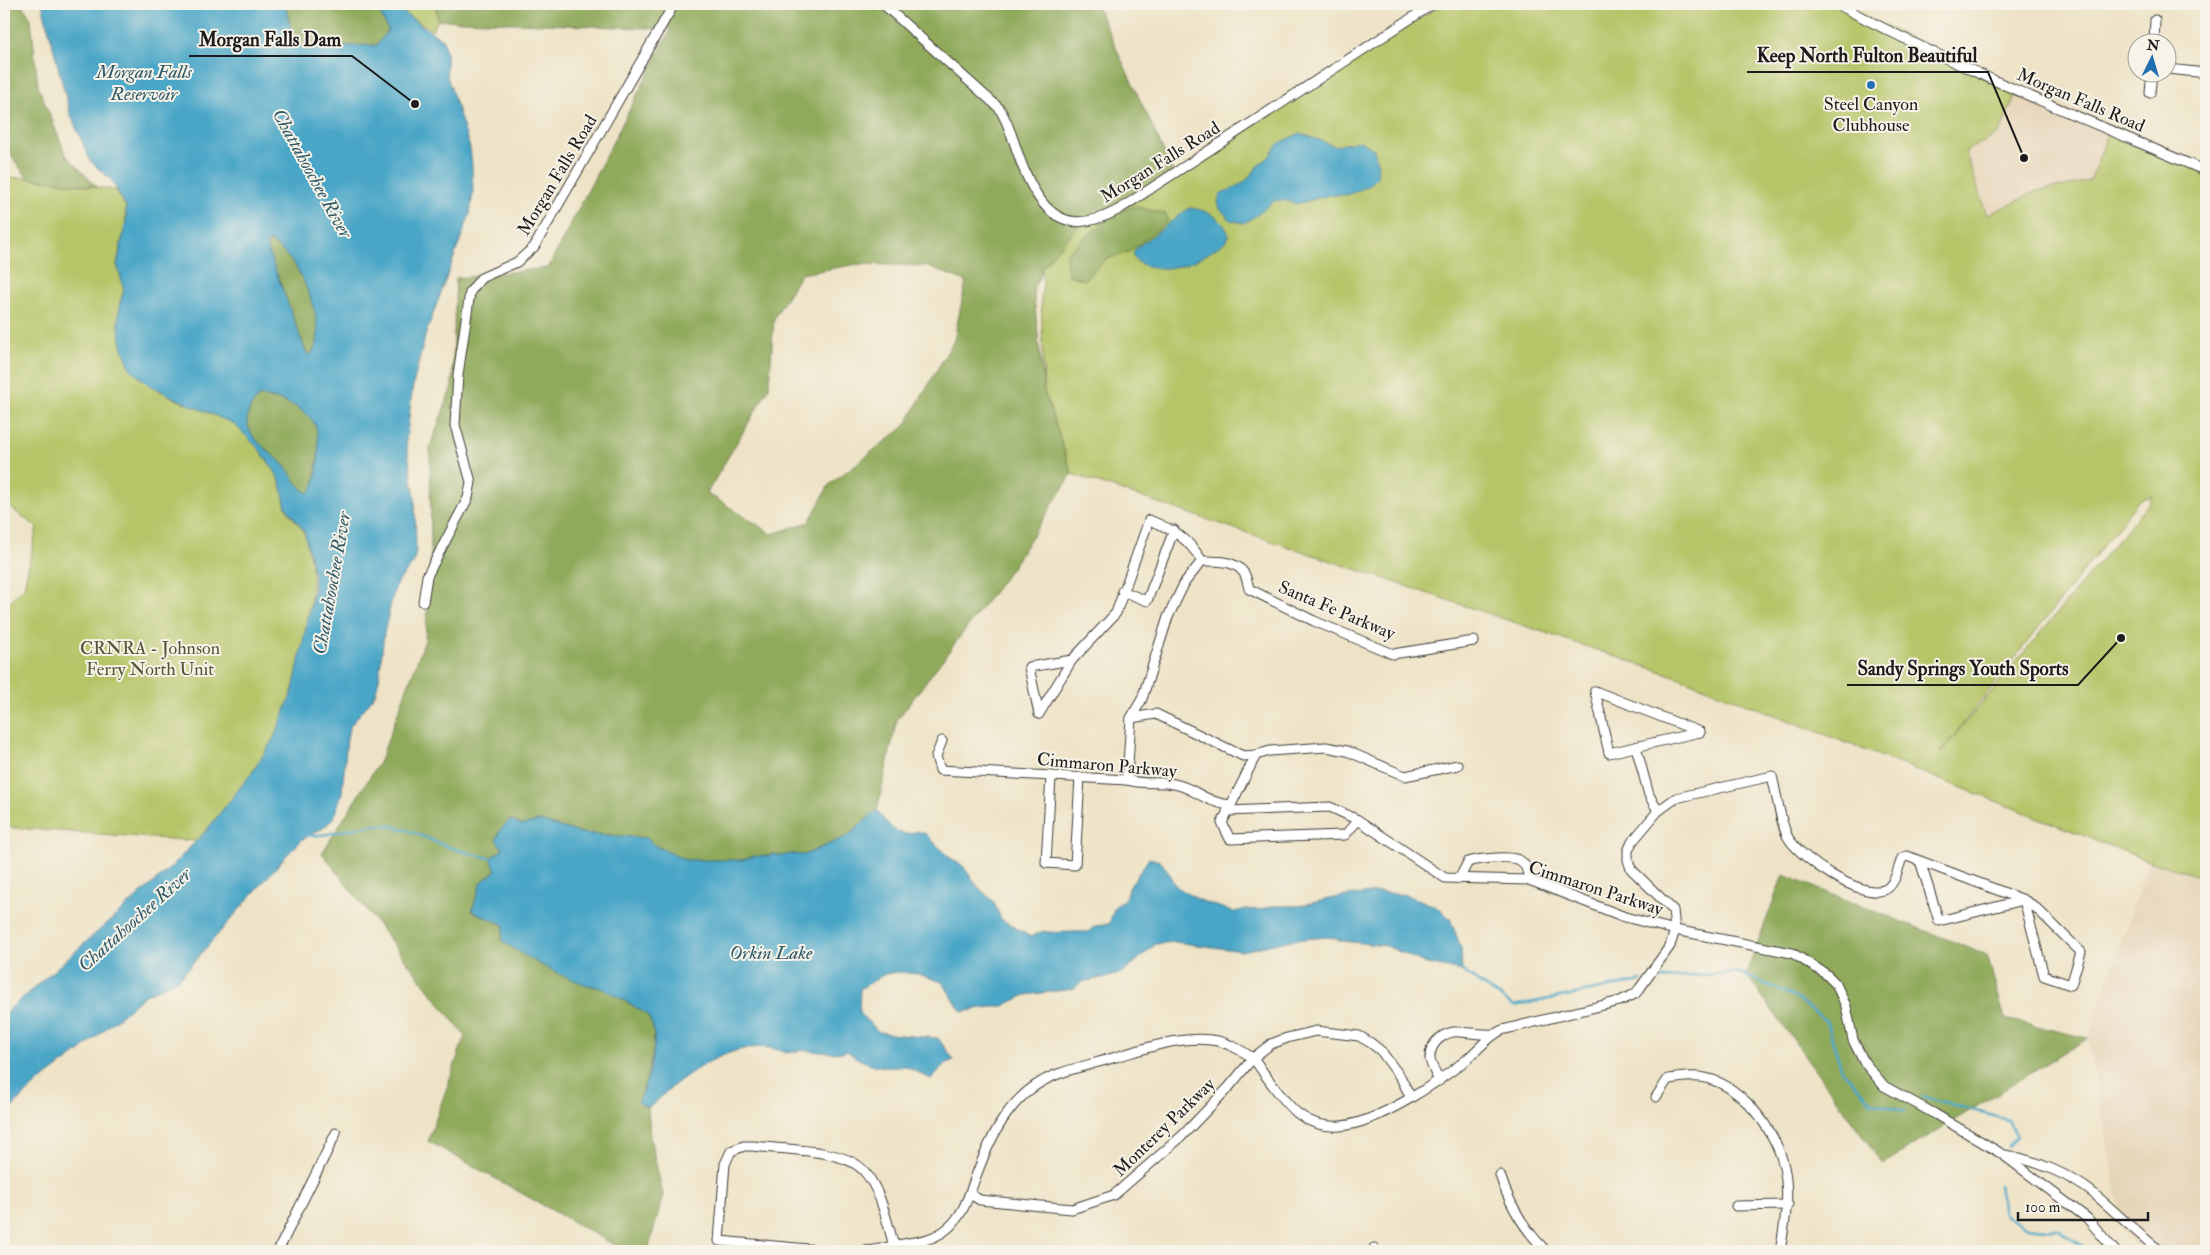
<svg xmlns="http://www.w3.org/2000/svg" width="2210" height="1255" font-family="'IM FELL Double Pica',serif">
	<style>
		.built { fill: #e6d4b7 }
		.green { fill: #b5c567; stroke: #687042; fill-rule: evenodd }
		.forest { fill: #90aa5c; stroke: #56633c; fill-rule: evenodd }
		.water { fill: #49a6c7; stroke: #326172; fill-rule: evenodd }
		.lines { fill: none; stroke-linecap: round; stroke-linejoin: round }
		.stream { stroke: #49a6c7; stroke-width: 2.5 }
		.street-casing { stroke: #3c3a36; stroke-width: 11 }
		.street { stroke: #fff; stroke-width: 9 }
		.poi-dot { fill: #1f6fb2; stroke: #f7f3e8; stroke-width: 2 }
		.labels { text-anchor: middle; stroke-width: 4; stroke-linejoin: round; paint-order: stroke }
		.street-label { font-size: 18px; fill: #1c1c1c; stroke: #f7f3e8 }
		.poi-label { font-size: 18px; fill: #1c1c1c; stroke: #f7f3e8 }
		.park-label { font-size: 18px; fill: #525736; stroke: #f7f3e8 }
		.water-label { font-size: 19px; font-style: italic; fill: #305a69; stroke: #f7f3e8 }
		.leader { fill: none; stroke: #1c1c1c; stroke-width: 2 }
		.callout-dot { fill: #1c1c1c; stroke: #f7f3e8; stroke-width: 2 }
		.callout-label { font-size: 19px; text-anchor: middle; font-weight: bold; fill: #1c1c1c; stroke: #f7f3e8; stroke-width: 4; stroke-linejoin: round; paint-order: stroke }
	</style>
	<rect width="100%" height="100%" fill="#f7f3e8"/>
	<filter id="ink" filterUnits="userSpaceOnUse"><feTurbulence type="fractalNoise" baseFrequency=".02" numOctaves="2"/><feDisplacementMap in="SourceGraphic" scale="10" xChannelSelector="R" yChannelSelector="G"/><feConvolveMatrix kernelMatrix="1 2 1 2 8 2 1 2 1" color-interpolation-filters="sRGB"/></filter>
	<filter id="wash" filterUnits="userSpaceOnUse"><feTurbulence type="fractalNoise" baseFrequency=".0096" numOctaves="4" result="noise"/><feDisplacementMap in="SourceGraphic" scale="20" xChannelSelector="R" yChannelSelector="G"/><feGaussianBlur stdDeviation="1.12" result="paint"/><feColorMatrix in="noise" values="0 0 0 0 0 0 0 0 0 0 0 0 0 0 0 0 0 1.4 0 .05"/><feComposite in="paint" operator="in"/></filter>
	<g filter="url(#wash)">
		<rect width="100%" height="100%" fill="#eee3c6"/>
		<g class="built">
			<path d="M2019 87 2111 126 2090 181 2037 191 1987 215 1964 151 1999 134Z"/>
			<path d="M2149 861 2206 878V1251H2151L2125 1239 2088 1038Z"/>
		</g>
		<g class="green">
			<path d="M403 4H435L438 20 432 30 404 13Z"/>
			<path d="M1442 4H1836L2019 87 1999 134 1965 151 1987 215 2037 191 2090 181 2111 126 2142 137 2206 166V878L2149 861 1680 678 1072 474 1044 391 1041 296 1043 285 1041 268 1081 223 1123 209ZM2152 496 2149 503 1940 753 2139 500Z"/>
			<path d="M4 177 28 178 116 190 126 207V221L117 264 124 290 120 303 138 377C151 386 166 394 180 401 198 408 221 413 236 425 253 440 271 460 280 481 283 489 283 499 286 507 291 519 303 525 306 538 316 579 312 601 304 642 299 667 294 691 284 715 265 762 231 804 196 841L4 827V608L24 587 37 527 4 503Z"/>
		</g>
		<g class="forest">
			<path d="M4 4H22L31 19 38 86 66 155 97 187 28 178 4 147Z"/>
			<path d="M285 4H376L388 30 377 45 335 46 309 50 294 43Z"/>
			<path d="M435 4H1096L1175 176 1123 209 1081 223 1041 268 1039 278 1033 288 1044 391 1072 474 1011 569 897 720 877 810 848 836 804 855 791 854 781 856 773 854 742 860 713 862 685 860 654 845 647 838 580 833 540 821 522 826 503 849 491 858 496 870 481 883 472 911 504 925 584 984 604 989 646 1013 653 1026 654 1045 647 1077 638 1102 648 1108 650 1137 663 1195 648 1251H625L428 1141 465 1036 322 853 380 761 425 640 431 566 430 447 452 386 456 278 548 268 671 29 438 20ZM857 264 926 266 966 281 954 340 905 426 829 485 809 522 772 534 707 493 769 388 774 318 801 274Z"/>
			<path d="M1133 206 1166 214 1168 221 1129 252 1106 259 1084 280 1068 275 1066 254 1101 224Z"/>
			<path d="M269 241C281 249 291 259 299 272 308 288 331 342 309 355L306 352 266 245Z"/>
			<path d="M259 396C278 398 308 407 316 426 321 438 318 456 316 469 315 477 316 489 308 493 298 487 294 479 288 470 268 446 227 431 259 396Z"/>
			<path d="M1783 875 1987 955 2005 1019 2088 1038 1883 1164 1746 974Z"/>
		</g>
		<g class="water">
			<path d="M42 4H285L294 43 309 50 335 46 377 45 388 30 376 4H403L404 13 443 40 446 52 447 76 470 148 472 166 473 192 470 214 426 333 413 385 406 441 415 498 416 550 414 562 397 583 393 595 384 633 379 679 376 692 369 703 350 726 347 738 342 793 334 817 325 827 303 839 285 857 179 979 145 995 80 1051 40 1081 15 1104 4 1121V1014L169 869 205 832 253 771 274 738 293 690 314 588V575L304 531 286 507 280 481 274 470 259 449 234 424 179 400 148 384 130 368 122 345 118 323 120 303 124 290 117 264 126 221V207L112 181 90 161 70 113ZM270 241C281 249 291 259 299 272 308 288 330 342 309 355L306 352 266 245ZM259 396C277 397 303 406 314 423 321 434 320 487 308 493 298 487 294 479 288 470 268 446 227 431 259 396Z"/>
			<path d="M1300 133 1335 146 1360 141 1374 149 1378 166 1377 177 1369 186 1347 195H1329L1297 204 1282 200 1274 201 1257 215 1244 223 1230 220 1219 207 1218 201 1220 195 1245 182 1260 164 1269 157 1278 144Z"/>
			<path d="M1189 208C1206 209 1223 218 1229 235L1227 240C1204 258 1177 274 1147 266 1140 264 1136 262 1133 255L1135 249Z"/>
			<path d="M877 810C887 824 898 840 917 831L926 834 949 857 963 866 978 887 994 902 1001 919 1031 937 1043 931C1058 934 1072 931 1088 932L1095 926 1109 924 1115 906 1124 901C1129 883 1140 873 1149 858L1160 861 1169 872 1172 880 1177 887 1199 900 1234 912 1246 909 1258 910 1272 906H1298L1339 897 1379 892 1407 895 1435 906 1450 918 1461 948 1462 971 1427 964 1386 946 1343 941 1328 937 1292 940 1242 951 1175 942 1156 944 1126 970 1116 975 1082 982 1073 989 1026 995 1003 1006 982 1008 962 1012 942 982 918 974 899 972 885 974 860 989 859 1013 879 1032 899 1035 938 1038 954 1060 946 1063 931 1079 905 1066C885 1070 862 1064 847 1051 827 1057 806 1046 787 1053 745 1035 700 1064 668 1090 661 1096 656 1103 648 1108L638 1102C648 1081 664 1033 646 1014 643 1011 608 991 603 989 597 986 590 986 584 984 556 974 527 958 502 941L504 925 472 911 481 883 496 870 490 858 503 849 496 840 500 830 510 820 522 825 540 821 580 833 647 838 654 845 685 860H742L754 856H768L773 854 781 856 791 854 804 855 848 836Z"/>
		</g>
		<g class="lines">
			<g class="stream">
				<path d="M306 835C328 838 358 824 383 825 402 825 431 841 449 847 463 852 477 855 490 858"/>
				<path d="M1462 971 1514 1006 1641 981"/>
				<path d="M1649 980 1737 972 1792 995 1826 1021 1842 1070 1871 1102 1905 1111"/>
				<path d="M1922 1096 2008 1120 2017 1137 2008 1146"/>
				<path d="M1999 1185 2004 1213 2025 1227 2058 1230 2084 1247 2086 1251"/>
			</g>
		</g>
	</g>
	<g filter="url(#ink)">
		<g class="lines">
			<defs>
				<g id="street">
					<path d="M883 4 999 108C1012 128 1015 150 1025 172 1045 219 1071 235 1118 210L1433 4"/>
					<path d="M1837 4C1956 68 2082 118 2206 171"/>
					<path d="M2154 42 2155 20"/>
					<path d="M2168 69 2206 73"/>
					<path d="M2150 93 2152 72"/>
					<path d="M1122 591 1147 601 1174 530"/>
					<path d="M423 602 427 576 468 498 471 482 455 425 458 375 470 292 481 278 517 262 534 247 674 4"/>
					<path d="M1595 691 1609 753 1700 732"/>
					<path d="M1595 691 1700 732"/>
					<path d="M1039 714 1072 660 1116 613 1149 520C1174 530 1187 537 1202 561 1216 561 1235 560 1244 573 1246 577 1248 584 1249 589L1314 621 1393 654 1474 641"/>
					<path d="M1039 714 1029 667 1072 660"/>
					<path d="M1131 718 1156 714 1243 756 1256 755 1270 751 1326 747 1347 751 1405 776 1458 765"/>
					<path d="M942 741 936 756 940 770 1127 780C1143 785 1158 781 1174 784 1193 787 1206 803 1230 805"/>
					<path d="M1636 747 1649 795 1658 811"/>
					<path d="M1256 755 1222 823 1230 839 1345 835 1358 820 1445 878 1529 880 1625 917 1675 930 1792 953 1826 974 1836 984 1846 1006 1853 1040 1864 1062 1884 1086 1935 1114 2002 1154 2087 1218 2115 1251"/>
					<path d="M1051 776 1046 863 1075 865 1080 777"/>
					<path d="M1127 780 1131 718 1142 699 1168 617 1185 582 1202 561"/>
					<path d="M1227 811 1330 807 1358 820"/>
					<path d="M1459 879 1468 862C1478 859 1515 854 1522 862 1527 866 1528 874 1529 880"/>
					<path d="M1439 1081C1436 1074 1431 1066 1430 1059 1429 1042 1446 1030 1461 1032 1473 1033 1481 1035 1493 1034"/>
					<path d="M1656 1097 1668 1079C1678 1078 1689 1076 1699 1077 1739 1081 1776 1130 1784 1167 1790 1195 1785 1223 1780 1251"/>
					<path d="M2005 1155C2035 1160 2069 1174 2093 1193 2116 1212 2137 1234 2161 1251"/>
					<path d="M1500 1175C1509 1204 1524 1229 1546 1251"/>
					<path d="M970 1194 980 1200 1072 1209 1114 1195 1182 1136 1229 1087 1253 1058 1271 1044 1287 1038 1316 1031 1359 1036 1371 1043 1381 1051 1401 1078 1411 1098"/>
					<path d="M1736 1206 1788 1205"/>
					<path d="M278 1251 336 1133"/>
					<path d="M830 1251 719 1241 725 1164 731 1151 744 1146H753C782 1150 844 1148 864 1171 881 1190 887 1222 894 1246"/>
					<path d="M864 1251C874 1251 883 1248 892 1246 912 1242 932 1242 948 1228 964 1214 969 1195 976 1176 992 1133 1012 1091 1058 1074 1077 1067 1097 1063 1116 1057 1147 1048 1184 1034 1218 1041 1227 1043 1246 1052 1253 1059 1258 1063 1261 1070 1265 1075 1286 1102 1301 1129 1340 1126 1376 1124 1437 1083 1466 1060 1478 1050 1487 1037 1502 1030L1620 1001 1635 994 1640 988 1670 946 1675 930 1673 910 1631 869 1628 860V851L1632 842 1658 811 1676 798 1772 776C1776 791 1781 827 1789 839 1802 859 1859 898 1884 890 1895 886 1898 868 1902 858L1907 856 1920 861 2024 900 2034 906 2081 952 2071 985 2044 976 2024 900 1939 921 1920 861"/>
					<path d="M1374 1251V1248"/>
				</g>
			</defs>
			<use href="#street" class="street-casing"/>
			<use href="#street" class="street"/>
		</g>
	</g>
	<circle class="poi-dot" cx="1871" cy="85" r="5"/>
	<g class="labels">
		<g class="street-label">
			<text transform="translate(2081 100) rotate(23)" y="6">Morgan Falls Road</text>
			<text transform="translate(1160 162) rotate(-32)" y="6">Morgan Falls Road</text>
			<text transform="translate(557 175) rotate(-59)" y="6">Morgan Falls Road</text>
			<text transform="translate(1337 610) rotate(23)" y="6">Santa Fe Parkway</text>
			<text transform="translate(1107 765) rotate(5)" y="6">Cimmaron Parkway</text>
			<text transform="translate(1596 888) rotate(18)" y="6">Cimmaron Parkway</text>
			<text transform="translate(1164 1127) rotate(-44)" y="6">Monterey Parkway</text>
		</g>
		<g class="poi-label">
			<text x="1871" y="110">Steel Canyon<tspan x="1871" dy="21">Clubhouse</tspan></text>
		</g>
		<g class="park-label">
			<text x="150" y="654">CRNRA - Johnson<tspan x="150" dy="21">Ferry North Unit</tspan></text>
		</g>
		<g class="water-label">
			<text x="144" y="78">Morgan Falls<tspan x="144" dy="22">Reservoir</tspan></text>
			<text transform="translate(313 173) rotate(61)" y="7">Chattahoochee River</text>
			<text transform="translate(331 583) rotate(-80)" y="7">Chattahoochee River</text>
			<text transform="translate(134 919) rotate(-42)" y="7">Chattahoochee River</text>
			<text x="771" y="959">Orkin Lake</text>
		</g>
	</g>
	<path class="leader" d="M415 104L352 56H189M2024 158L1988 72H1747M2121 638L2078 685H1847"/>
	<g class="callout-dot">
		<circle cx="415" cy="104" r="5"/>
		<circle cx="2024" cy="158" r="5"/>
		<circle cx="2121" cy="638" r="5"/>
	</g>
	<g class="callout-label">
		<text x="270" y="46">Morgan Falls Dam</text>
		<text x="1867" y="62">Keep North Fulton Beautiful</text>
		<text x="1963" y="675">Sandy Springs Youth Sports</text>
	</g>
	<rect width="2210" height="1255" fill="none" stroke="#f7f3e8" stroke-width="20"/>
	<g transform="translate(2152 58) rotate(5)"><circle r="24" fill="#f7f3e8" stroke="#9f9d96"/>
	<path d="M0-4L9 19L0 12L-9 19Z" fill="#1f6fb2"/>
	<text y="-8" font-size="14" font-weight="bold" text-anchor="middle" fill="#1c1c1c">N</text>
	</g>
	<path d="M2018 1212v8h130v-8" fill="none" stroke="#1c1c1c" stroke-width="2.5"/>
	<text x="2025" y="1212" font-size="15" fill="#1c1c1c" stroke="#f7f3e8" stroke-width="4" paint-order="stroke">100 m</text>
</svg>
